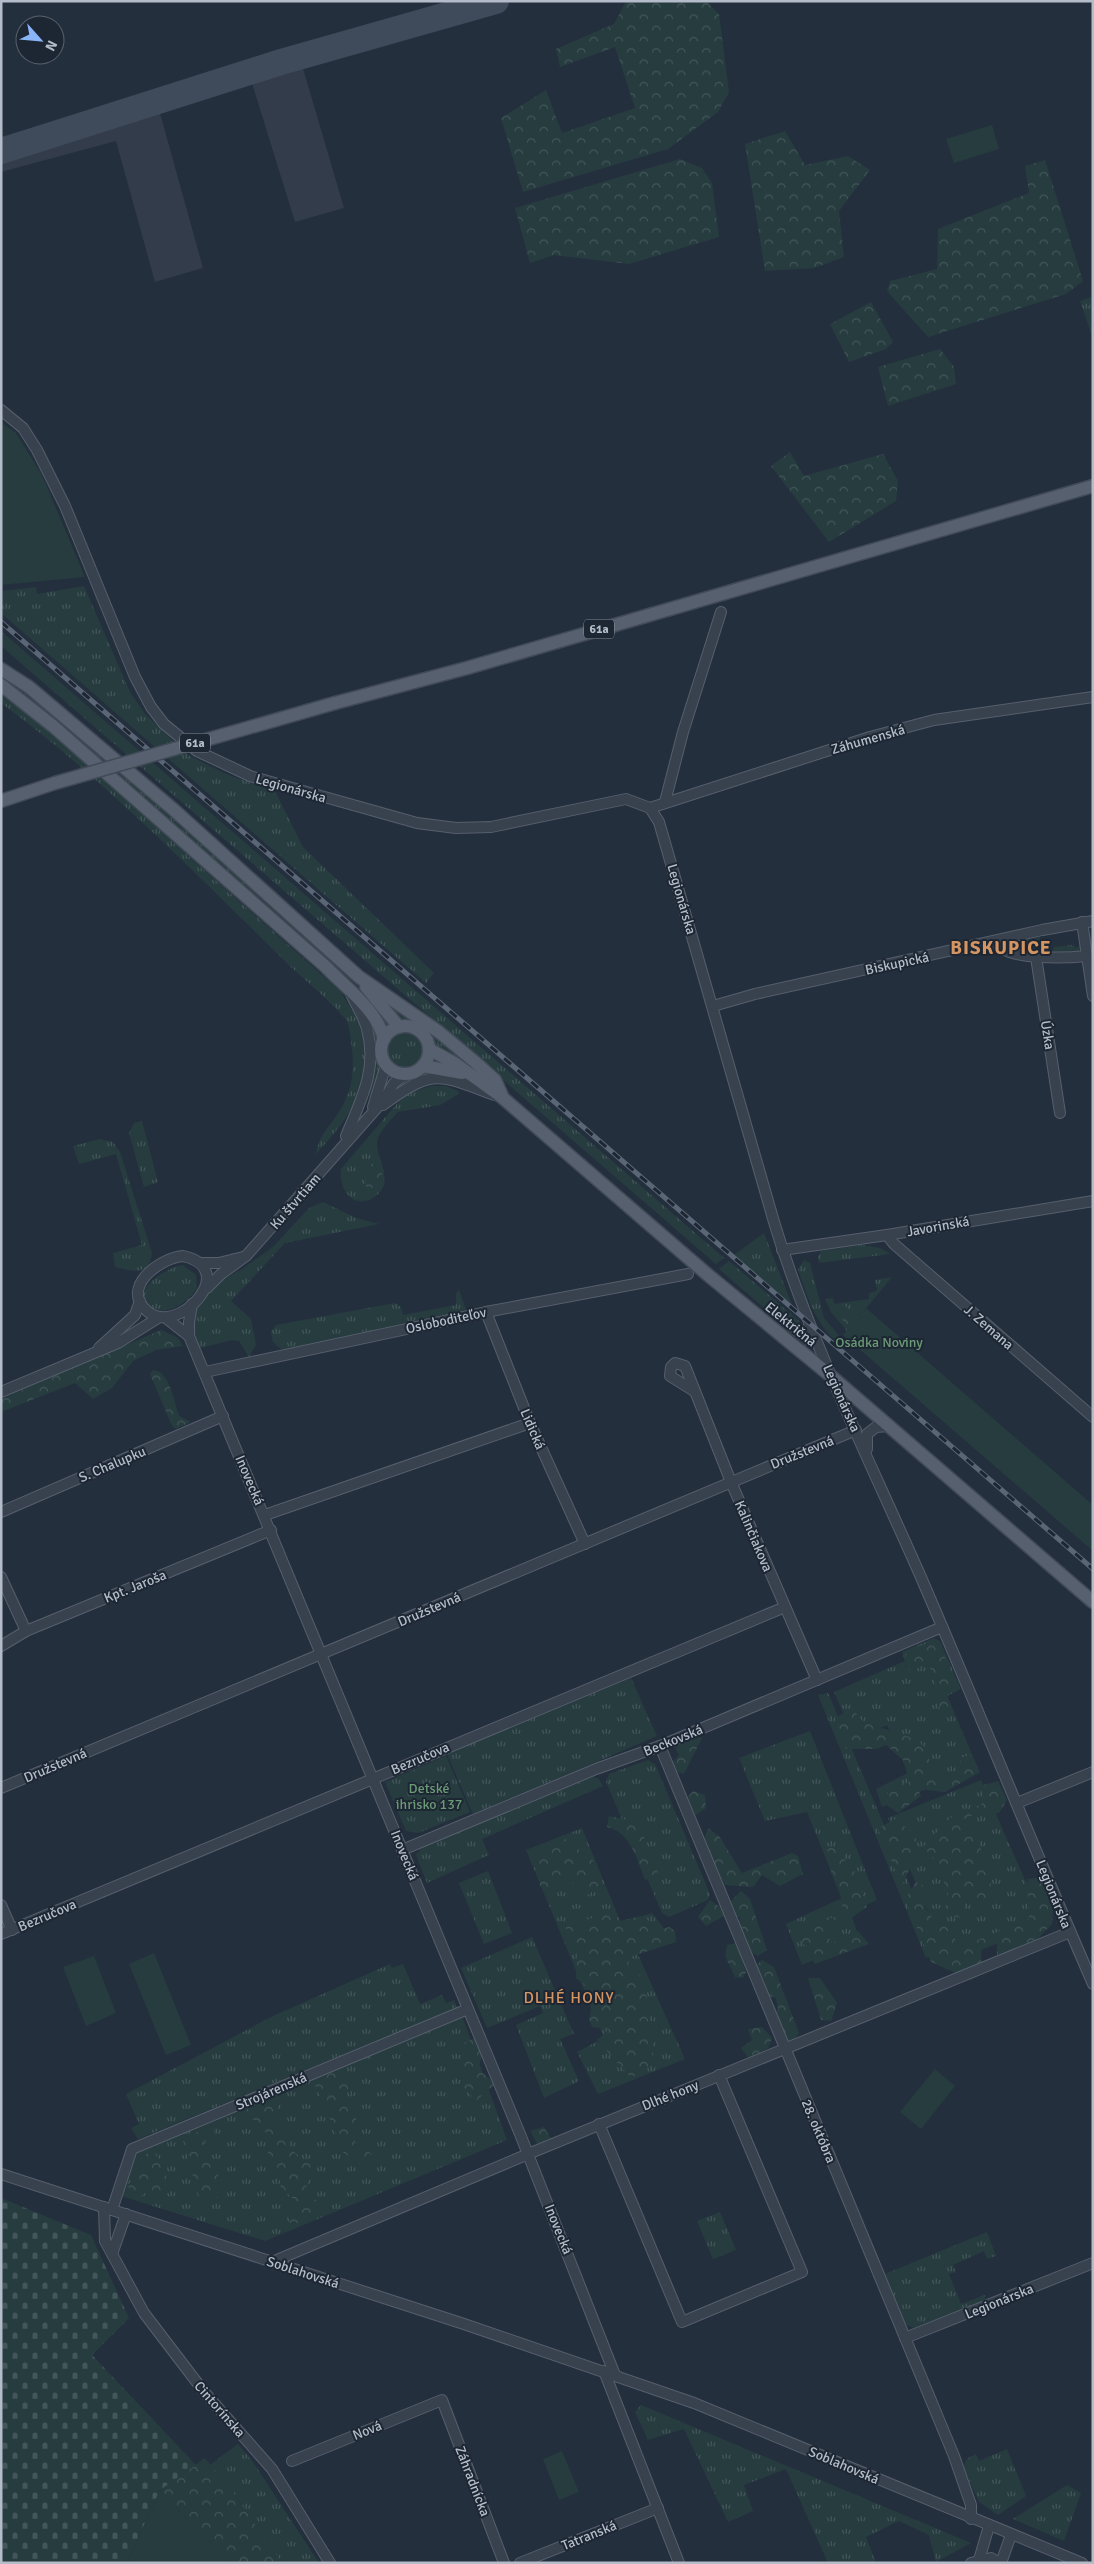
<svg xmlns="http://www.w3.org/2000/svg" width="1094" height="2564" font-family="Signika,sans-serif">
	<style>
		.airport { fill: #323c4b }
		.grass { fill: url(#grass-tufts) }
		.forest { fill: url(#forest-crowns) }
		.cemetery { fill: url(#cemetery-stones) }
		.garden { fill: #263c3f }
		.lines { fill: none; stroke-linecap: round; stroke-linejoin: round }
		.taxiway { stroke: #3f4a5a; stroke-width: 26 }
		.minor-casing { stroke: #565f6c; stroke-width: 12 }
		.major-casing { stroke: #414a57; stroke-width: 15 }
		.minor { stroke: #38414e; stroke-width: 10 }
		.major { stroke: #56606e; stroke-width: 12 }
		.rail-casing { stroke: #5a6575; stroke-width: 5 }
		.rail { stroke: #1d2633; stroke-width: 3; stroke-dasharray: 9; stroke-linecap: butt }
		.major-bridge-casing { stroke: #414a57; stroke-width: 15; stroke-linecap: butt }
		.major-bridge { stroke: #56606e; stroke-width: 12 }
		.labels { text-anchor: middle; stroke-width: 4; stroke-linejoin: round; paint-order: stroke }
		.shield { fill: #1d2633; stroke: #878f9c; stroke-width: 1 }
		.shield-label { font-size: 12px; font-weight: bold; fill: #b4bcc9 }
		.street-label { font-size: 14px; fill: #b4bcc9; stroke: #1d2633 }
		.park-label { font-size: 14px; fill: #6b9a76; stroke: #1d2633 }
		.quarter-label { font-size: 16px; letter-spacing: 1px; fill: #d59563; stroke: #1d2633 }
		.district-label { font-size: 19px; font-weight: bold; letter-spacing: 1px; fill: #d59563; stroke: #1d2633 }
	</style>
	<defs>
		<pattern id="grass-tufts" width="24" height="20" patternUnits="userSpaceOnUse" patternTransform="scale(1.25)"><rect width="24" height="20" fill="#263c3f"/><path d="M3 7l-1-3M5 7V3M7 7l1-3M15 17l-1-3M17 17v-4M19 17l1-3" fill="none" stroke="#435659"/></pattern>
		<pattern id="forest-crowns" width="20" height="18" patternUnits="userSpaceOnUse" patternTransform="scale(1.25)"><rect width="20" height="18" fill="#263c3f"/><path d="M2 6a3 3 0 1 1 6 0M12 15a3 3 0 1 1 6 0" fill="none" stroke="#435659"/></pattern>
		<pattern id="cemetery-stones" width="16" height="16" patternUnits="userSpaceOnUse" patternTransform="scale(1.25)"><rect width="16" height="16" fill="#263c3f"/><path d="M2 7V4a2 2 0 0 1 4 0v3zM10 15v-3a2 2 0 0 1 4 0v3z" fill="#435659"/></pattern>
	</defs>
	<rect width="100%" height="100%" fill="#242f3e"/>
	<path class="airport" d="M297 48 344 208 295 222 251 80 158 106 203 268 155 282 116 141 1 172V137Z"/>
	<g class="grass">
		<path d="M1093 296V339L1080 301Z"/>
		<path d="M84 586 130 692 145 714 188 755 226 774 275 791 303 847 434 973 426 983 1 613V591L36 587 37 594Z"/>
		<path d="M1 631 724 1258 716 1264 1 646Z"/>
		<path d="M1 676 61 720 297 927 344 969 393 1025 386 1029 319 953 97 756 1 681Z"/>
		<path d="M1 695 38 722 340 991C346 1001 353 1010 358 1021 380 1076 353 1114 316 1154 319 1135 327 1130 337 1115 357 1085 355 1058 348 1024 346 1015 302 977 292 968 200 878 104 779 1 703Z"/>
		<path d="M1040 937 1042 952 1053 951 1054 947 1072 945 1077 948 1081 944 1079 951 1041 955 1001 947Z"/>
		<path d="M378 996 449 1045 482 1073 433 1045 424 1029 415 1023 400 1020Z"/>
		<path d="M366 1015 378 1037 377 1051 379 1062 380 1078 369 1097Z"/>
		<circle cx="405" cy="1050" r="17"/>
		<path d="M431 1086H446L458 1091 459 1094 440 1105 398 1112C391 1120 377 1133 377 1144 377 1159 392 1179 380 1192 361 1213 338 1196 341 1169L400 1100 413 1091Z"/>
		<path d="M142 1121 158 1182 144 1187 129 1133 134 1123Z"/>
		<path d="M100 1139 113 1142 120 1152 152 1253C149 1277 132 1271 115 1267L113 1253 142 1245 116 1154 79 1164 73 1146Z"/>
		<path d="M323 1202 356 1218 379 1224 285 1243 231 1301 251 1319 256 1345 249 1357 239 1341 232 1340 200 1348 193 1333 195 1311 211 1291 220 1281 242 1269 273 1247 309 1208Z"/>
		<path d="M764 1233 792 1305 734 1255Z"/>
		<path d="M862 1245 880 1248 890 1254 819 1263 818 1257 821 1251Z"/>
		<path d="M804 1260 810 1263 824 1318 841 1338 838 1342C816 1326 806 1294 798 1269Z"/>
		<path d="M729 1261 799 1321 803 1332 800 1336 795 1335 719 1269Z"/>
		<path d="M183 1265 196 1275 197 1289C164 1333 118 1301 161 1274 169 1270 174 1266 183 1265Z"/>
		<path d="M892 1277 847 1331 831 1312 825 1299 833 1298 834 1304 869 1299V1293L877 1291 875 1280Z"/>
		<path d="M459 1290 466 1310 295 1348 281 1349 273 1342 271 1332 276 1325 395 1303 401 1307 403 1315 456 1305V1293Z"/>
		<path d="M934 1638 940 1641 961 1689 947 1696 978 1768 882 1807 876 1789 908 1773 887 1725 855 1739 834 1692 905 1661 902 1652Z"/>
		<path d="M631 1678 657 1736 473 1814 447 1754Z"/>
		<path d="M828 1693 938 1952 926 1958 818 1695Z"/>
		<path d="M810 1731 877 1900 850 1912 860 1940 802 1965 786 1924 842 1898 807 1812 765 1821 739 1758Z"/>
		<path d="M446 1756 470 1812 418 1833 406 1831 385 1782Z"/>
		<path d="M648 1760 655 1764 710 1894 708 1900 669 1917 662 1913 606 1782 609 1774Z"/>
		<path d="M593 1777 598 1778 603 1786 482 1839 489 1855 427 1883 416 1855 423 1846Z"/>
		<path d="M981 1780 1043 1921 1039 1926 950 1963 888 1818Z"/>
		<path d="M582 1828 621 1923 652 1913 671 1937 636 1950 685 2059 598 2094 577 2052 604 2038 526 1850Z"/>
		<path d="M488 1871 512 1933 484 1944 459 1883Z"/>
		<path d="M532 1937 574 2034 560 2039 579 2081 544 2098 516 2025 543 2013 540 2006 487 2028 461 1968Z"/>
		<path d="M390 1964 392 1968 403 1964 420 2004 442 1995 446 2003 454 2000 457 2008 138 2139 131 2128 139 2124 126 2094 273 2016Z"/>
		<path d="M462 2016 507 2140 265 2241 121 2196 139 2149Z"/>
		<path d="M720 2212 736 2250 713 2259 697 2221Z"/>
		<path d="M987 2232 996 2256 987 2259 984 2251 953 2265 956 2272 949 2274 961 2304 985 2295V2300L917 2329 906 2325 885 2274Z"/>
		<path d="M641 2405 971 2543 936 2562 929 2535 899 2521 866 2537 876 2563H828L786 2469 744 2485 753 2511 728 2522 684 2429 648 2440 635 2412Z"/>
		<path d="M238 2444 253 2462 319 2563H282L229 2487 210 2465Z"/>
		<path d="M1007 2449 1026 2496 998 2515 979 2502 964 2469C964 2459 968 2458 976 2454L979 2461Z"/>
		<path d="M1067 2485 1081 2493 1064 2541 1013 2519Z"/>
	</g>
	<g class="forest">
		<path d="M626 1H706L719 14 729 92 718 112 668 149 523 192 501 118 546 90 562 133 635 108 615 47 560 67 556 49 614 24Z"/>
		<path d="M785 131 805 165 848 156 870 170 839 211 844 257 814 268 765 271 745 144Z"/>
		<path d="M680 159 702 168 712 183 719 237 629 264 554 255 530 263 515 208Z"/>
		<path d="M1045 160 1083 281 1066 294 928 337 887 291 890 281 937 269 938 229 1029 193 1025 166Z"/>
		<path d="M871 302 893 342 886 349 849 362 830 324Z"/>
		<path d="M940 349 954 367 956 384 888 406 878 367Z"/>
		<path d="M790 452 804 476 883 454 898 481 896 501 829 542 771 466Z"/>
		<path d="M380 1156C383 1171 385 1181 370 1189L366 1188 365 1171Z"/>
		<path d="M837 1304 846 1306 853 1319 851 1323 845 1325 838 1310Z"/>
		<path d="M161 1330 178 1338 183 1346 156 1350 133 1361 112 1388 93 1399 75 1383 1 1412V1399Z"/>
		<path d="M153 1370C170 1371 174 1402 179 1416L191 1422 176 1429 172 1426 150 1374Z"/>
		<path d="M937 1640 959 1688 947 1695 954 1712 944 1717 938 1704 939 1693 928 1662 913 1671 909 1670 905 1661 906 1655 914 1648Z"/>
		<path d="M852 1708 863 1722 919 1740 935 1771 943 1779 960 1771V1758L970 1755 980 1772 945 1792 918 1789 921 1796 898 1813 884 1803 891 1784 909 1783 904 1761 886 1745 877 1749H846L835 1718Z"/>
		<path d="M695 1736 702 1738 684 1774 666 1769 679 1755 675 1747Z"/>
		<path d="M998 1781 1007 1800 999 1813 970 1816 991 1880 990 1900 964 1901V1918L944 1915 948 1894 937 1862 923 1847 950 1818 982 1804 983 1785Z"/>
		<path d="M693 1791 705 1795 706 1808 696 1815 685 1800Z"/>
		<path d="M609 1816 638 1822 659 1875 645 1880C637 1860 631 1832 607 1827Z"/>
		<path d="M894 1819 915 1834 918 1851 902 1886 878 1829Z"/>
		<path d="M708 1828 719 1836 742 1873 792 1853 798 1856 803 1874 780 1886 762 1875 753 1887 725 1885 713 1862 699 1853Z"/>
		<path d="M565 1839 594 1861 599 1886 588 1895 568 1879 559 1888 540 1886 537 1848Z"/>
		<path d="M827 1847H845V1863L853 1867 867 1907 826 1935 833 1943 858 1931 869 1944 815 1964 801 1939 798 1926 813 1919 839 1917 843 1902 831 1872Z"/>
		<path d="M1042 1877 1054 1897 1052 1924 1019 1958 997 1956V1943L981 1949 982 1974 971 1980 931 1962 905 1899 916 1882 928 1888 925 1908 937 1924 950 1925 958 1948 1029 1919 1027 1879Z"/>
		<path d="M741 1891 750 1899 767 1950 758 1956 746 1950V1935L738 1931 740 1917H722L706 1926 698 1917 710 1900 723 1909Z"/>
		<path d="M604 1914 620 1921 641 1916 662 1929 669 1927 675 1931 676 1942 630 1957 628 1966 646 1980C644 2003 662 2055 648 2068 643 2072 636 2075 631 2078L597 2040 609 2029 592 2027 589 2019 594 1994 576 1978 577 1948 565 1927Z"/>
		<path d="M737 1943 746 1972 743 1978 735 1977 725 1956 727 1945Z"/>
		<path d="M762 1960 774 1967 799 2033 794 2040 783 2041 773 2016 778 2009 776 1998 765 1995V1982L754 1967Z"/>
		<path d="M808 1978H820L837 2003 831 2021 821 2020Z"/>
		<path d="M762 2027 772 2038 768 2048 749 2059 741 2048 752 2040 748 2029Z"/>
		<path d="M475 2038 482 2056 478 2069 495 2084 476 2101 462 2085 463 2065 459 2045Z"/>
		<path d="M338 2071 353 2083 343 2096 356 2112 355 2144 372 2154 365 2168 337 2148V2136L313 2080Z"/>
		<path d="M272 2097 280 2103 273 2119 295 2153 311 2164 305 2193 320 2203 305 2223H289L294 2199 281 2189 279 2176 268 2173 263 2161 273 2144 259 2122 245 2116 250 2100Z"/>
		<path d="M210 2124 216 2136 204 2142 222 2184 218 2197 201 2204 183 2141Z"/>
		<path d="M544 2127 553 2142 539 2147 530 2131Z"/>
		<path d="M151 2150 162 2162 170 2190 162 2201 150 2190 139 2197 128 2187 138 2162Z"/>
		<path d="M205 2458 229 2487 282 2563H229L160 2490Z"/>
	</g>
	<path class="cemetery" d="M1 2198 91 2235 129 2318 92 2355 196 2465 160 2490 127 2563H1Z"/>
	<g class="garden">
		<path d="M992 125 999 149 954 163 946 139Z"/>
		<path d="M1 422 16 433 42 475 85 577 1 585Z"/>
		<path d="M866 1308 1093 1505V1551L843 1335Z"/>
		<path d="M154 1953 191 2045 166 2055 129 1964Z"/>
		<path d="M94 1956 116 2013 86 2026 63 1967Z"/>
		<path d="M935 2069 955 2086 921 2129 900 2112Z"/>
		<path d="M562 2451 579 2492 559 2500 543 2459Z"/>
		<path d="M160 2490 229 2563H127Z"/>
	</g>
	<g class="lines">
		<path class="taxiway" d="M1 151 281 62 496 1"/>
		<defs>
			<g id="minor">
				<path d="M1 410 23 428 37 450 65 506 135 677 151 707 164 724 197 751 250 776 417 823 456 828 491 827 626 799 650 808 659 822 774 1222C811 1344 869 1459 920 1575 979 1711 1034 1849 1093 1984"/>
				<path d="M665 802 683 732 721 612"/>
				<path d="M650 808 870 737 934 720 1093 697"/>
				<path d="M1082 922 1093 996"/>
				<path d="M995 942C1005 961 1067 958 1087 956"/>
				<path d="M1036 957 1060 1113"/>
				<path d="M713 1006 755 994 1042 930 1093 921"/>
				<path d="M383 1105C434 1067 439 1075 495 1095"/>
				<path d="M373 1107 386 1065"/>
				<path d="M346 1136C361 1100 378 1069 367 1029 364 1017 356 1005 351 994"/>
				<path d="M887 1235 894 1244 1093 1417"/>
				<path d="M782 1250 887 1235 1093 1201"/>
				<path d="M183 1256C242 1269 177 1338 147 1311 120 1288 159 1258 183 1256Z"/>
				<path d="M200 1263H219L243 1257"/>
				<path d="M207 1288 221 1274 246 1256 383 1101 394 1083 406 1074"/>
				<path d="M192 1304 189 1322V1336L520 2134 615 2375"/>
				<path d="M486 1312 530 1423 585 1544"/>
				<path d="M166 1318 189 1336"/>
				<path d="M784 1336 804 1340 808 1338 809 1326"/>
				<path d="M99 1348 135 1315 140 1301"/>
				<path d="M205 1372 486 1312 688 1274"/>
				<path d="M694 1391 670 1376 671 1367 675 1363 685 1366 731 1482 817 1680"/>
				<path d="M1 1392 118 1343 158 1318"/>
				<path d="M867 1449V1434L876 1427 888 1426"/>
				<path d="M1 1512 223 1416"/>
				<path d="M265 1515 530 1423"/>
				<path d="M1 1577 26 1631"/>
				<path d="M1 1646 26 1631 271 1530"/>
				<path d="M660 1746 954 2456 971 2505V2519"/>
				<path d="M1 1788 856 1430"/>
				<path d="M1017 1803 1093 1772"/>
				<path d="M402 1850 596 1769 660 1746 942 1627"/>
				<path d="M1 1905 12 1930"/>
				<path d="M1 1934 785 1607"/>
				<path d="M599 2124 682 2322 802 2272 719 2075"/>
				<path d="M1 2174 464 2324 694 2403 1082 2563"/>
				<path d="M104 2207 105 2241 144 2313 205 2393 272 2469 330 2563"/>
				<path d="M112 2210 132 2149 468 2009"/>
				<path d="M112 2254 126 2214"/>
				<path d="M272 2262 533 2152 1070 1932"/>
				<path d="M905 2338 1093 2263"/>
				<path d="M604 2371 679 2563"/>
				<path d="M292 2461 442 2400 504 2563"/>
				<path d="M979 2560 989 2526"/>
				<path d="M520 2563 658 2508"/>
				<path d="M971 2563 991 2558 999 2563"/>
				<path d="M1001 2563 1011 2535"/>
			</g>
			<g id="major">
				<path d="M1 669 29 687 174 810 359 977 439 1032 475 1062 495 1080 503 1098"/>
				<path d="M1 685 53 726 326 967C346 988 377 1010 384 1039"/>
				<path d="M335 703 467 668 1093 486"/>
				<path d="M1 801 55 783"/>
				<path d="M366 987 399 1027"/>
				<circle cx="405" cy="1050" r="24"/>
				<path d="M429 1049 456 1064 503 1098 708 1275 832 1377 1093 1602"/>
				<path d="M423 1066 462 1073"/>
			</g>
		</defs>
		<use href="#minor" class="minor-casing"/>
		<use href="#major" class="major-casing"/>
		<use href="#minor" class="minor"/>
		<use href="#major" class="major"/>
		<defs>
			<path id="rail" d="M1 622 1093 1569"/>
		</defs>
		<use href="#rail" class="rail-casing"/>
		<use href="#rail" class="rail"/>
		<defs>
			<path id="major-bridge" d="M55 783 335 703"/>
		</defs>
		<use href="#major-bridge" class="major-bridge-casing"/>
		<use href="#major-bridge" class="major-bridge"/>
	</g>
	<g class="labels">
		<g class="shield">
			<rect x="584" y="619.5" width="30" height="19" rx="4"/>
			<rect x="180" y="733.5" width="30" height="19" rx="4"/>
		</g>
		<g class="shield-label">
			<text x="599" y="633">61a</text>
			<text x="195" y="747">61a</text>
		</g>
		<g class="street-label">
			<text transform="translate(868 739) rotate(-16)" y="5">Záhumenská</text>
			<text transform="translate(291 788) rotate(16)" y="5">Legionárska</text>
			<text transform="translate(682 899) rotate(74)" y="5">Legionárska</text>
			<text transform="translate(897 963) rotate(-12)" y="5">Biskupická</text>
			<text transform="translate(1048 1035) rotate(81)" y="5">Úzka</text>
			<text transform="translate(295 1201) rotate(-49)" y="5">Ku štvrtiam</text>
			<text transform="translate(938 1226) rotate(-10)" y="5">Javorinská</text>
			<text transform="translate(446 1320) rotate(-12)" y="5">Osloboditeľov</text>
			<text transform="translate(791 1324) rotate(39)" y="5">Električná</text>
			<text transform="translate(989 1327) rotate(41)" y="5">J. Zemana</text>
			<text transform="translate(842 1398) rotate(66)" y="5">Legionárska</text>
			<text transform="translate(533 1429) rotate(67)" y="5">Lidická</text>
			<text transform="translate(802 1452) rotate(-22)" y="5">Družstevná</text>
			<text transform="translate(112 1464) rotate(-23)" y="5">S. Chalupku</text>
			<text transform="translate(250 1480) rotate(67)" y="5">Inovecká</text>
			<text transform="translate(754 1536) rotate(67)" y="5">Kalinčiakova</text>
			<text transform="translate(135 1586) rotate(-22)" y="5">Kpt. Jaroša</text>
			<text transform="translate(429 1609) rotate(-23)" y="5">Družstevná</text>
			<text transform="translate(673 1740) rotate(-22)" y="5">Beckovská</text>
			<text transform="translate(420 1758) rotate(-23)" y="5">Bezručova</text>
			<text transform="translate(55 1765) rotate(-23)" y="5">Družstevná</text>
			<text transform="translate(405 1855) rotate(68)" y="5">Inovecká</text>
			<text transform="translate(1054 1894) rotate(68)" y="5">Legionárska</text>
			<text transform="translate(47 1915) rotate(-23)" y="5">Bezručova</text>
			<text transform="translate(271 2091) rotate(-23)" y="5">Strojárenská</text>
			<text transform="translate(670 2095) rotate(-22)" y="5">Dlhé hony</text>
			<text transform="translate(819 2131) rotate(67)" y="5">28. októbra</text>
			<text transform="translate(559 2229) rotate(68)" y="5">Inovecká</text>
			<text transform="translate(303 2272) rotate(18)" y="5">Soblahovská</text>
			<text transform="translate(999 2301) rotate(-22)" y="5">Legionárska</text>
			<text transform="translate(220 2409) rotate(49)" y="5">Cintorínska</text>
			<text transform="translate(367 2430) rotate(-22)" y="5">Nová</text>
			<text transform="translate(844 2465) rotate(23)" y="5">Soblahovská</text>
			<text transform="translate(473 2481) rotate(69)" y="5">Záhradnícka</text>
			<text transform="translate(589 2535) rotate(-22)" y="5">Tatranská</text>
		</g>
		<g class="park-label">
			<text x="879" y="1347">Osádka Noviny</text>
			<text x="429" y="1793">Detské<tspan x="429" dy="16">ihrisko 137</tspan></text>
		</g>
		<g class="quarter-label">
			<text x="569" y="2003">DLHÉ HONY</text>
		</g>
		<g class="district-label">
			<text x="1001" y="954">BISKUPICE</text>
		</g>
	</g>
	<rect width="1094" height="2564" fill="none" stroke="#b4bcc9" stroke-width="5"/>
	<g transform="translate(40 40) rotate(117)"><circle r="24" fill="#1d2633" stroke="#59626f"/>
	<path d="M0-4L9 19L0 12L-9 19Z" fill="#8ab4f8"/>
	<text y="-8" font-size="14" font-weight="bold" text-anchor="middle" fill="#b4bcc9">N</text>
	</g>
</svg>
